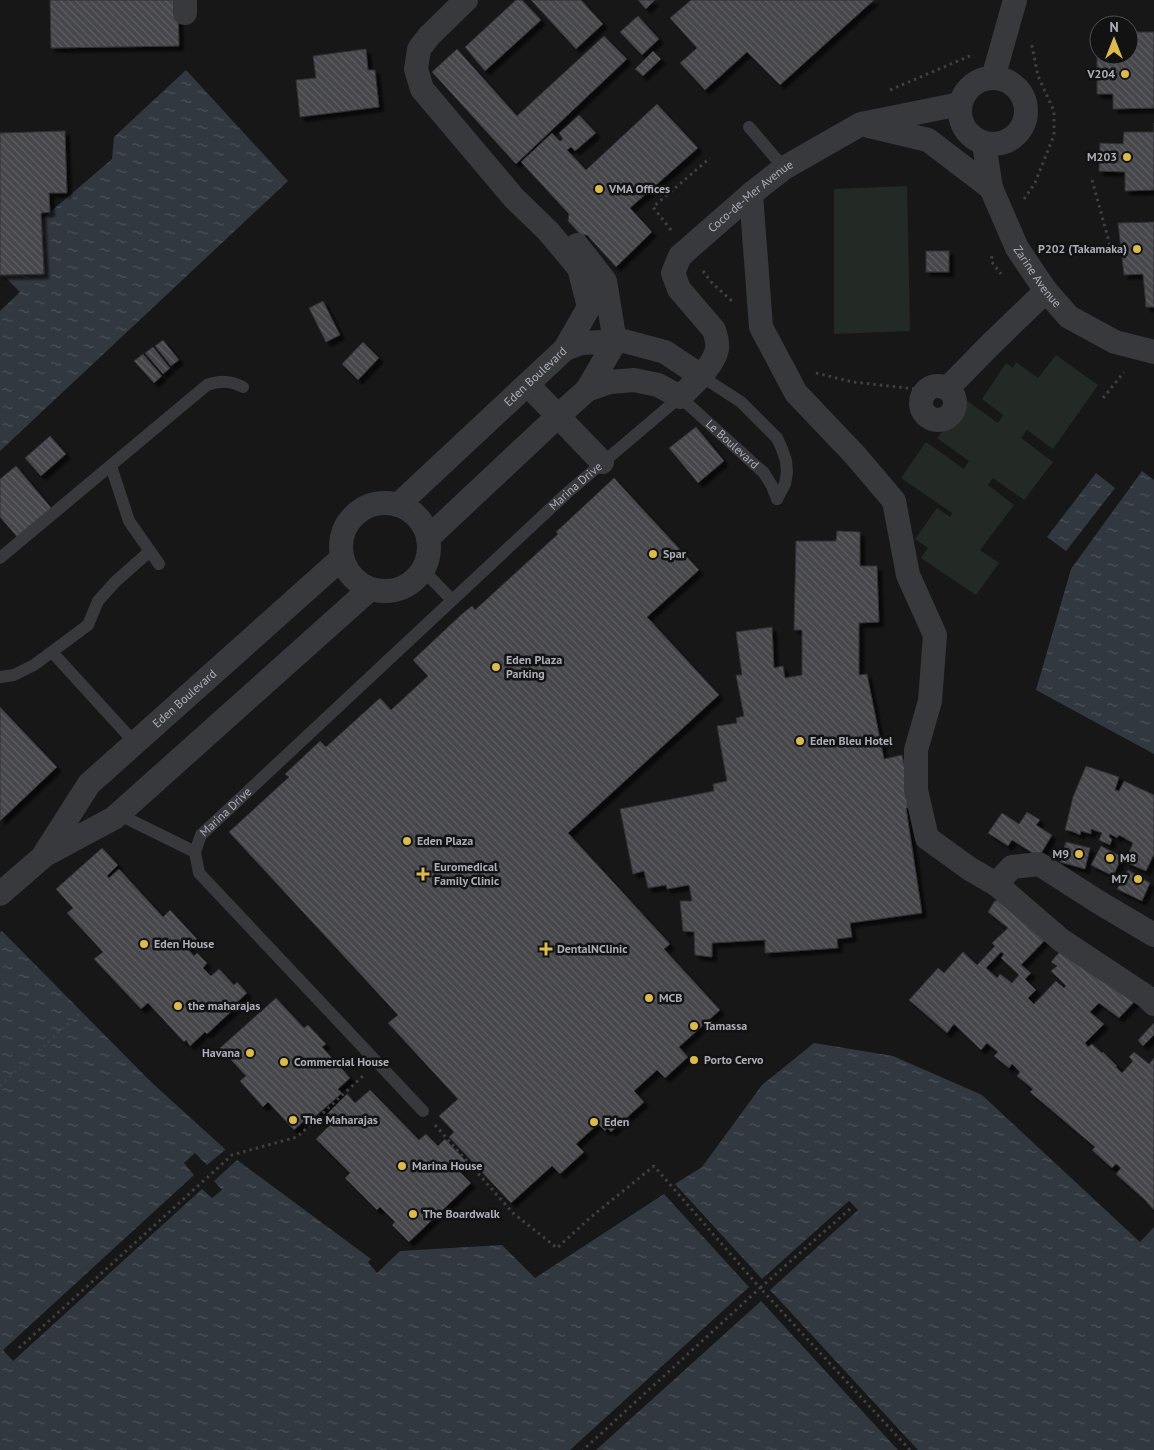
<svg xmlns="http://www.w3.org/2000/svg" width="1154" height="1450" font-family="'PT Sans',sans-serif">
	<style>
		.garden { fill: #232a25 }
		.water { fill: url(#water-ripples) }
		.pier { fill: #171718 }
		.building { fill: url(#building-back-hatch); stroke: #323134; fill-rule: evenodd; filter: url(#shadow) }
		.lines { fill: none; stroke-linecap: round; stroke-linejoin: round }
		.path { stroke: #3f3f44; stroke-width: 3; stroke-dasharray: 2.5 4; stroke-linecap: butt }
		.service { stroke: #38393d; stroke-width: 12 }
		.minor { stroke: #38393d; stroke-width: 24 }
		.poi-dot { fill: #dbbb4d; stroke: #121213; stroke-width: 2 }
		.labels { text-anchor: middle; stroke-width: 5; stroke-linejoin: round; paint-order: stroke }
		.poi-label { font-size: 12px; font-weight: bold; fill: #abadb7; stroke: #121213; text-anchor: start }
		.street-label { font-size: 12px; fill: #abadb7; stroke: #121213 }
	</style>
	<defs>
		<pattern id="water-ripples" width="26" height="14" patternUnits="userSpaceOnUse" patternTransform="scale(1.25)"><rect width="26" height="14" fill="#323840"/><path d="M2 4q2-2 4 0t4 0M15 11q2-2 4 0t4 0" fill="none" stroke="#4d5259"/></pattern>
		<pattern id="building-back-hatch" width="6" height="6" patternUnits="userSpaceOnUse" patternTransform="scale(1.25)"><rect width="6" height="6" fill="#46474b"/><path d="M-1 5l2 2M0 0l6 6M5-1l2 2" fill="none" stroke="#5e5f63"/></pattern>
		<filter id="shadow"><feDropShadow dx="4.5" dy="4.5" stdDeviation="1" flood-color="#0009"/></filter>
	</defs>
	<rect width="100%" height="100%" fill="#171718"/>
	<g class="garden">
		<path d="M907 186 910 331 834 334V189Z"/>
		<path d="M1056 355 1098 385 1053 449 1027 430 1021 438 1053 462 1024 500 993 478 988 485 1014 505 980 550 999 563 976 595 921 558 928 548 915 539 937 508 950 517 952 513 901 478 926 442 964 469 969 461 937 438 966 400 998 423 1003 415 982 399 1006 363 1013 368 1016 362 1038 378Z"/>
	</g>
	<g class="water">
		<path d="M186 70 288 181 0 451V311L20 292 0 272V255L112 159 114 137Z"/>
		<path d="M1142 471 1154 480V754L1036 690 1071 569Z"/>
		<path d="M1096 473 1115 488 1066 551 1047 537Z"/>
		<path d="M2 931 150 1081 237 1160 371 1259 368 1262 377 1273 400 1251 502 1245 535 1278 664 1194 675 1184 702 1167 762 1085 814 1043 893 1056 982 1095 1140 1242 1154 1227V1450H0V932Z"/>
	</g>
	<g class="pier">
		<path d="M226 1149 237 1160 214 1181 222 1190 212 1198 202 1189 13 1361 3 1350 194 1175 184 1163 195 1153 207 1165Z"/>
		<path d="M675 1184 762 1279 849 1201 858 1210 770 1290 918 1450H898L761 1301 596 1450H570L749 1287 664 1194Z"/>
	</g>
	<g class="building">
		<path d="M50 0H178L179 46 51 48Z"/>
		<path d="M516 0H522L541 20 485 71 465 47Z"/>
		<path d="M531 0H581L603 24 576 49Z"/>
		<path d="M638 0H655L646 9Z"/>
		<path d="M691 0H874L780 85 747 52 705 90 680 63 697 48 670 18Z"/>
		<path d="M638 16 659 39 642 55 620 32Z"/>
		<path d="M1097 32H1099V55H1129V32H1154V108L1113 109V94H1097Z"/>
		<path d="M604 36 627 59 516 164 432 72 457 49 517 116Z"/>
		<path d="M366 49 368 70H375L379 107 300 117 296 80 316 78 313 56Z"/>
		<path d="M653 51 661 59 643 76 635 69Z"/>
		<path d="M657 104 698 148 630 208 652 232 616 267 587 235H581L568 221 569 214 521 162 552 133 560 141 563 139 559 133 579 115 596 133 575 151 571 147 567 150 586 170Z"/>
		<path d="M1154 123V190L1125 191V172L1099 171 1100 143 1123 144 1124 132H1154Z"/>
		<path d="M65 131 67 193H49L50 212 41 213 44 274 0 275V133Z"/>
		<path d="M1154 222V307H1146L1143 274 1124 275 1118 223Z"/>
		<rect x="926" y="251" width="23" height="21"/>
		<path d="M323 301 340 335 326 342 309 308Z"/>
		<path d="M163 340 179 360 171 366 155 346Z"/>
		<path d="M363 342 379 358 358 380 342 364Z"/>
		<path d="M153 347 170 368 163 374 145 353Z"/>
		<path d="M143 354 162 376 154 383 134 361Z"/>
		<path d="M696 427 724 461 698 483 669 448Z"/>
		<path d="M50 436 66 454 41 476 25 458Z"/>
		<path d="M16 466 53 510 19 539 0 517V479Z"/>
		<path d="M614 478 699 570 647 617 719 695 568 833 670 944 664 949 720 1010 679 1047 688 1057 665 1078 657 1070 634 1091 644 1102 611 1132 607 1128 605 1131 598 1124 576 1144 584 1152 560 1174 552 1166 511 1203 449 1137 454 1132 439 1116 458 1099 388 1023 398 1015 229 832 289 777 285 774 320 741 326 747 380 698 391 710 428 676 413 660 462 614 472 606 475 610 558 534 556 532Z"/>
		<path d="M837 531 860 532V566H877L879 622 859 623V675L867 674 884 759 902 755 913 807 906 808 922 913 850 923 852 937 837 939 838 948 765 953V940L712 943V957L695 955 694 932 683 931 680 901H692L689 885 667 889 666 885 648 888 644 871 633 874 620 809 714 791 713 784 727 781 717 726 737 723 736 718 744 716 736 675H742L736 632 772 627 774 668 783 666 785 678 802 675V630H794L796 541H836Z"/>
		<path d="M0 707 57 767 0 821Z"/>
		<path d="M1086 766 1119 777 1115 790 1119 791 1124 781 1154 795V856H1153L1146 871 1125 862 1133 843 1119 835 1117 838 1110 834 1109 837 1112 839 1110 845 1099 840 1102 833 1091 829V834L1081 831 1080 835 1071 831 1065 830 1073 797Z"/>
		<path d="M1027 812 1040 820 1036 825 1052 835 1039 857 1012 840 1008 846 988 833 1002 813 1019 824Z"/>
		<path d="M1066 842 1090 848 1085 869 1060 862Z"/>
		<path d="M1101 846 1122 857 1113 876 1091 865Z"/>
		<path d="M102 848 118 865 107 876 109 878 119 869 163 917 170 910 197 939 187 948 194 956 197 953 207 963 203 968 211 976 219 969 234 985 237 982 247 993 233 1006 235 1008 207 1034 205 1032 190 1046 186 1040 184 1042 148 1003 141 1009 94 959 103 952 67 913 73 908 56 889Z"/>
		<path d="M1128 870 1150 883 1142 901 1117 889Z"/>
		<path d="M1004 895 1047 938 1021 965 1031 973 1025 979 1036 990 1028 998 1034 1004 1056 981 1064 988 1066 986 1051 971 1057 966 1051 962 1063 948 1137 999 1119 1018 1099 1003 1090 1012 1104 1024 1085 1043 1088 1047 1092 1044 1102 1053 1103 1052 1117 1066 1116 1067 1122 1073 1133 1061 1129 1057 1134 1052 1149 1064 1154 1058V1210L1144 1199 1116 1174 1121 1168 1116 1164 1112 1168 1092 1150 1095 1147 1030 1092 1033 1089 1017 1076 1020 1072 1012 1064 1009 1068 994 1056 998 1052 987 1043 981 1050 954 1024 947 1033 909 1000 938 968 944 973 963 952 977 965 995 946 992 943 1008 928 988 912 994 902ZM1001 952 1004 954 1001 958 1019 975 1012 983 1000 974 997 978 986 968Z"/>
		<path d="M276 998 304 1028 308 1025 326 1044 322 1047 350 1078 338 1089 342 1093 309 1122 306 1119 294 1130 268 1102 263 1107 240 1081 246 1076 220 1048Z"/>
		<path d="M1154 1023V1035L1143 1046 1138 1040Z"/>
		<path d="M370 1090 419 1140 426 1134 438 1146 445 1139 467 1162 458 1170 471 1183 409 1242 392 1225 395 1222 380 1207 377 1210 345 1178 350 1173 316 1139 332 1123 325 1116 347 1094 355 1103Z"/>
	</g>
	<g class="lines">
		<g class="path">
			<path d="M890 90 972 55"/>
			<path d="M1092 180 1110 245"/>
			<path d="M1024 199 1035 183 1054 135V111L1038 76 1031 41"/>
			<path d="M671 230 653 207 710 158"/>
			<path d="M992 256 991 261 1001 274"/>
			<path d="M703 271 712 283 733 302"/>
			<path d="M816 373 853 382 923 390"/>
			<path d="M1103 398 1124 372"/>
			<path d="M0 1086 81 1012"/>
			<path d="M435 1125 513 1213 557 1248 591 1217 654 1166 760 1288 583 1450"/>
			<path d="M850 1209 760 1288 910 1450"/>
			<path d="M19 1348 232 1155 297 1137 363 1076"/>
		</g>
		<g class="service">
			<path d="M749 127 784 168"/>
			<path d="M701 376 741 402 777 438 782 449 786 461 787 472 785 484 777 499"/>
			<path d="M111 466 129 521 159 564"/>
			<path d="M0 558 207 385C221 380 231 381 243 387"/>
			<path d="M423 570 452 600"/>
			<path d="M52 652 135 743"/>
			<path d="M0 677 14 675 34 665 88 625 98 601 115 582 150 551"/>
			<path d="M118 814 195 852"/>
			<path id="s1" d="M423 1111 199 873 195 852 201 835 567 493 680 397 764 473 772 486 777 499"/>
		</g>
		<g class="minor">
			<path d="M466 0 429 36 419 49 416 69 422 89 514 198 548 231 579 268 589 307 565 349"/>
			<path d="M185 13V0"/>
			<circle cx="993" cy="111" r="33"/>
			<path d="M993 78 1015 0"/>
			<path d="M869 126 928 140 991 188"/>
			<path id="s2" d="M984 144 991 188 1017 248 1046 291 1069 317 1115 342 1154 352"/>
			<path d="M751 194 761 327 796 393 855 455 894 501 908 575 935 635 930 701 916 750V790L927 838 970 869 996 884 1061 940 1147 997 1154 1004"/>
			<path d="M577 245 605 281 615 342 587 390"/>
			<path d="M528 385 602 462"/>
			<circle cx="938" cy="403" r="17"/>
			<path d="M947 389 989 346 1046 291"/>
			<circle cx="385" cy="547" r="44"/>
			<path id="s3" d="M398 505 565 349 581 343 624 341 665 352 701 376"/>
			<path id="s4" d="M428 538 558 416 587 390 610 382 634 380 658 385 680 397C692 385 714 366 717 349 718 342 716 336 714 330L679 289 673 273 680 256 751 194 784 168 861 124 960 104"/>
			<path id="s5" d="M45 853 89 784 342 558"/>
			<path d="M996 884 1012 867 1039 864 1100 903 1154 935"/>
			<path d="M0 894 45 855 114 818 370 589"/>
		</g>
	</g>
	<g class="poi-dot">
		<circle cx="1125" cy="74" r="5"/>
		<circle cx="1127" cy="157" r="5"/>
		<circle cx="599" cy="189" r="5"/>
		<circle cx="1137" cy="249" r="5"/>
		<circle cx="653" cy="554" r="5"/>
		<circle cx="496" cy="667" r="5"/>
		<circle cx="800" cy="741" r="5"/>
		<circle cx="407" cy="841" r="5"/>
		<circle cx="1079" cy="854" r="5"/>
		<circle cx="1110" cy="858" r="5"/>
		<path d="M420.5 866.5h5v5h5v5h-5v5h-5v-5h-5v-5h5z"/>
		<circle cx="1138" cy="879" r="5"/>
		<circle cx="144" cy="944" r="5"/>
		<path d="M543.5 941.5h5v5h5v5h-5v5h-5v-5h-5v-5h5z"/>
		<circle cx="649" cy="998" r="5"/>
		<circle cx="178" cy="1006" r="5"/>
		<circle cx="694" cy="1026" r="5"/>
		<circle cx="250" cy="1053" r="5"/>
		<circle cx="694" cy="1060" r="5"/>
		<circle cx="284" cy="1062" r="5"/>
		<circle cx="293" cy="1120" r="5"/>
		<circle cx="594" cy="1122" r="5"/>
		<circle cx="402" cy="1166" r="5"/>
		<circle cx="413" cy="1214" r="5"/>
	</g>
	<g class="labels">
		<g class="poi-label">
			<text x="1115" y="78" text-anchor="end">V204</text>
			<text x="1117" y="161" text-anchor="end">M203</text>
			<text x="609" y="193">VMA Offices</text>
			<text x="1127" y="253" text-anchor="end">P202 (Takamaka)</text>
			<text x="663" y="558">Spar</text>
			<text x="506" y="664">Eden Plaza<tspan x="506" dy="14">Parking</tspan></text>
			<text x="810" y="745">Eden Bleu Hotel</text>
			<text x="417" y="845">Eden Plaza</text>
			<text x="1069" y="858" text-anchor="end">M9</text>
			<text x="1120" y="862">M8</text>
			<text x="434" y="871">Euromedical<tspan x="434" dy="14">Family Clinic</tspan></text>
			<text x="1128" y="883" text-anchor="end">M7</text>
			<text x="154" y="948">Eden House</text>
			<text x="557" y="953">DentalNClinic</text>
			<text x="659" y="1002">MCB</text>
			<text x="188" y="1010">the maharajas</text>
			<text x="704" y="1030">Tamassa</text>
			<text x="240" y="1057" text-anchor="end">Havana</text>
			<text x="704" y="1064">Porto Cervo</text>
			<text x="294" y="1066">Commercial House</text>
			<text x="303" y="1124">The Maharajas</text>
			<text x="604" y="1126">Eden</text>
			<text x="412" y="1170">Marina House</text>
			<text x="423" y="1218">The Boardwalk</text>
		</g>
		<g class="street-label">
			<text dy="4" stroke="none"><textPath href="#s4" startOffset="578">Coco-de-Mer Avenue</textPath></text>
			<text dy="4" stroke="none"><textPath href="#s2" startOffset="145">Zarine Avenue</textPath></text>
			<text dy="4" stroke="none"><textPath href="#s3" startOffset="188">Eden Boulevard</textPath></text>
			<text dy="4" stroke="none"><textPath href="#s1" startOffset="1086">Le Boulevard</textPath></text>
			<text dy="4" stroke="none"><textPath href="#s1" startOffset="878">Marina Drive</textPath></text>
			<text dy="4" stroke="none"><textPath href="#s5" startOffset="210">Eden Boulevard</textPath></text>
			<text dy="4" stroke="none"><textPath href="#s1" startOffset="400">Marina Drive</textPath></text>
		</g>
	</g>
	<g transform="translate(1114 40)"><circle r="24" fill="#121213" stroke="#4f5055"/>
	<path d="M0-4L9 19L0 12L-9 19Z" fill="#dbbb4d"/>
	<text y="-8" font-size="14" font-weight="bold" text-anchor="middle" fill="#abadb7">N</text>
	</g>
</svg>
